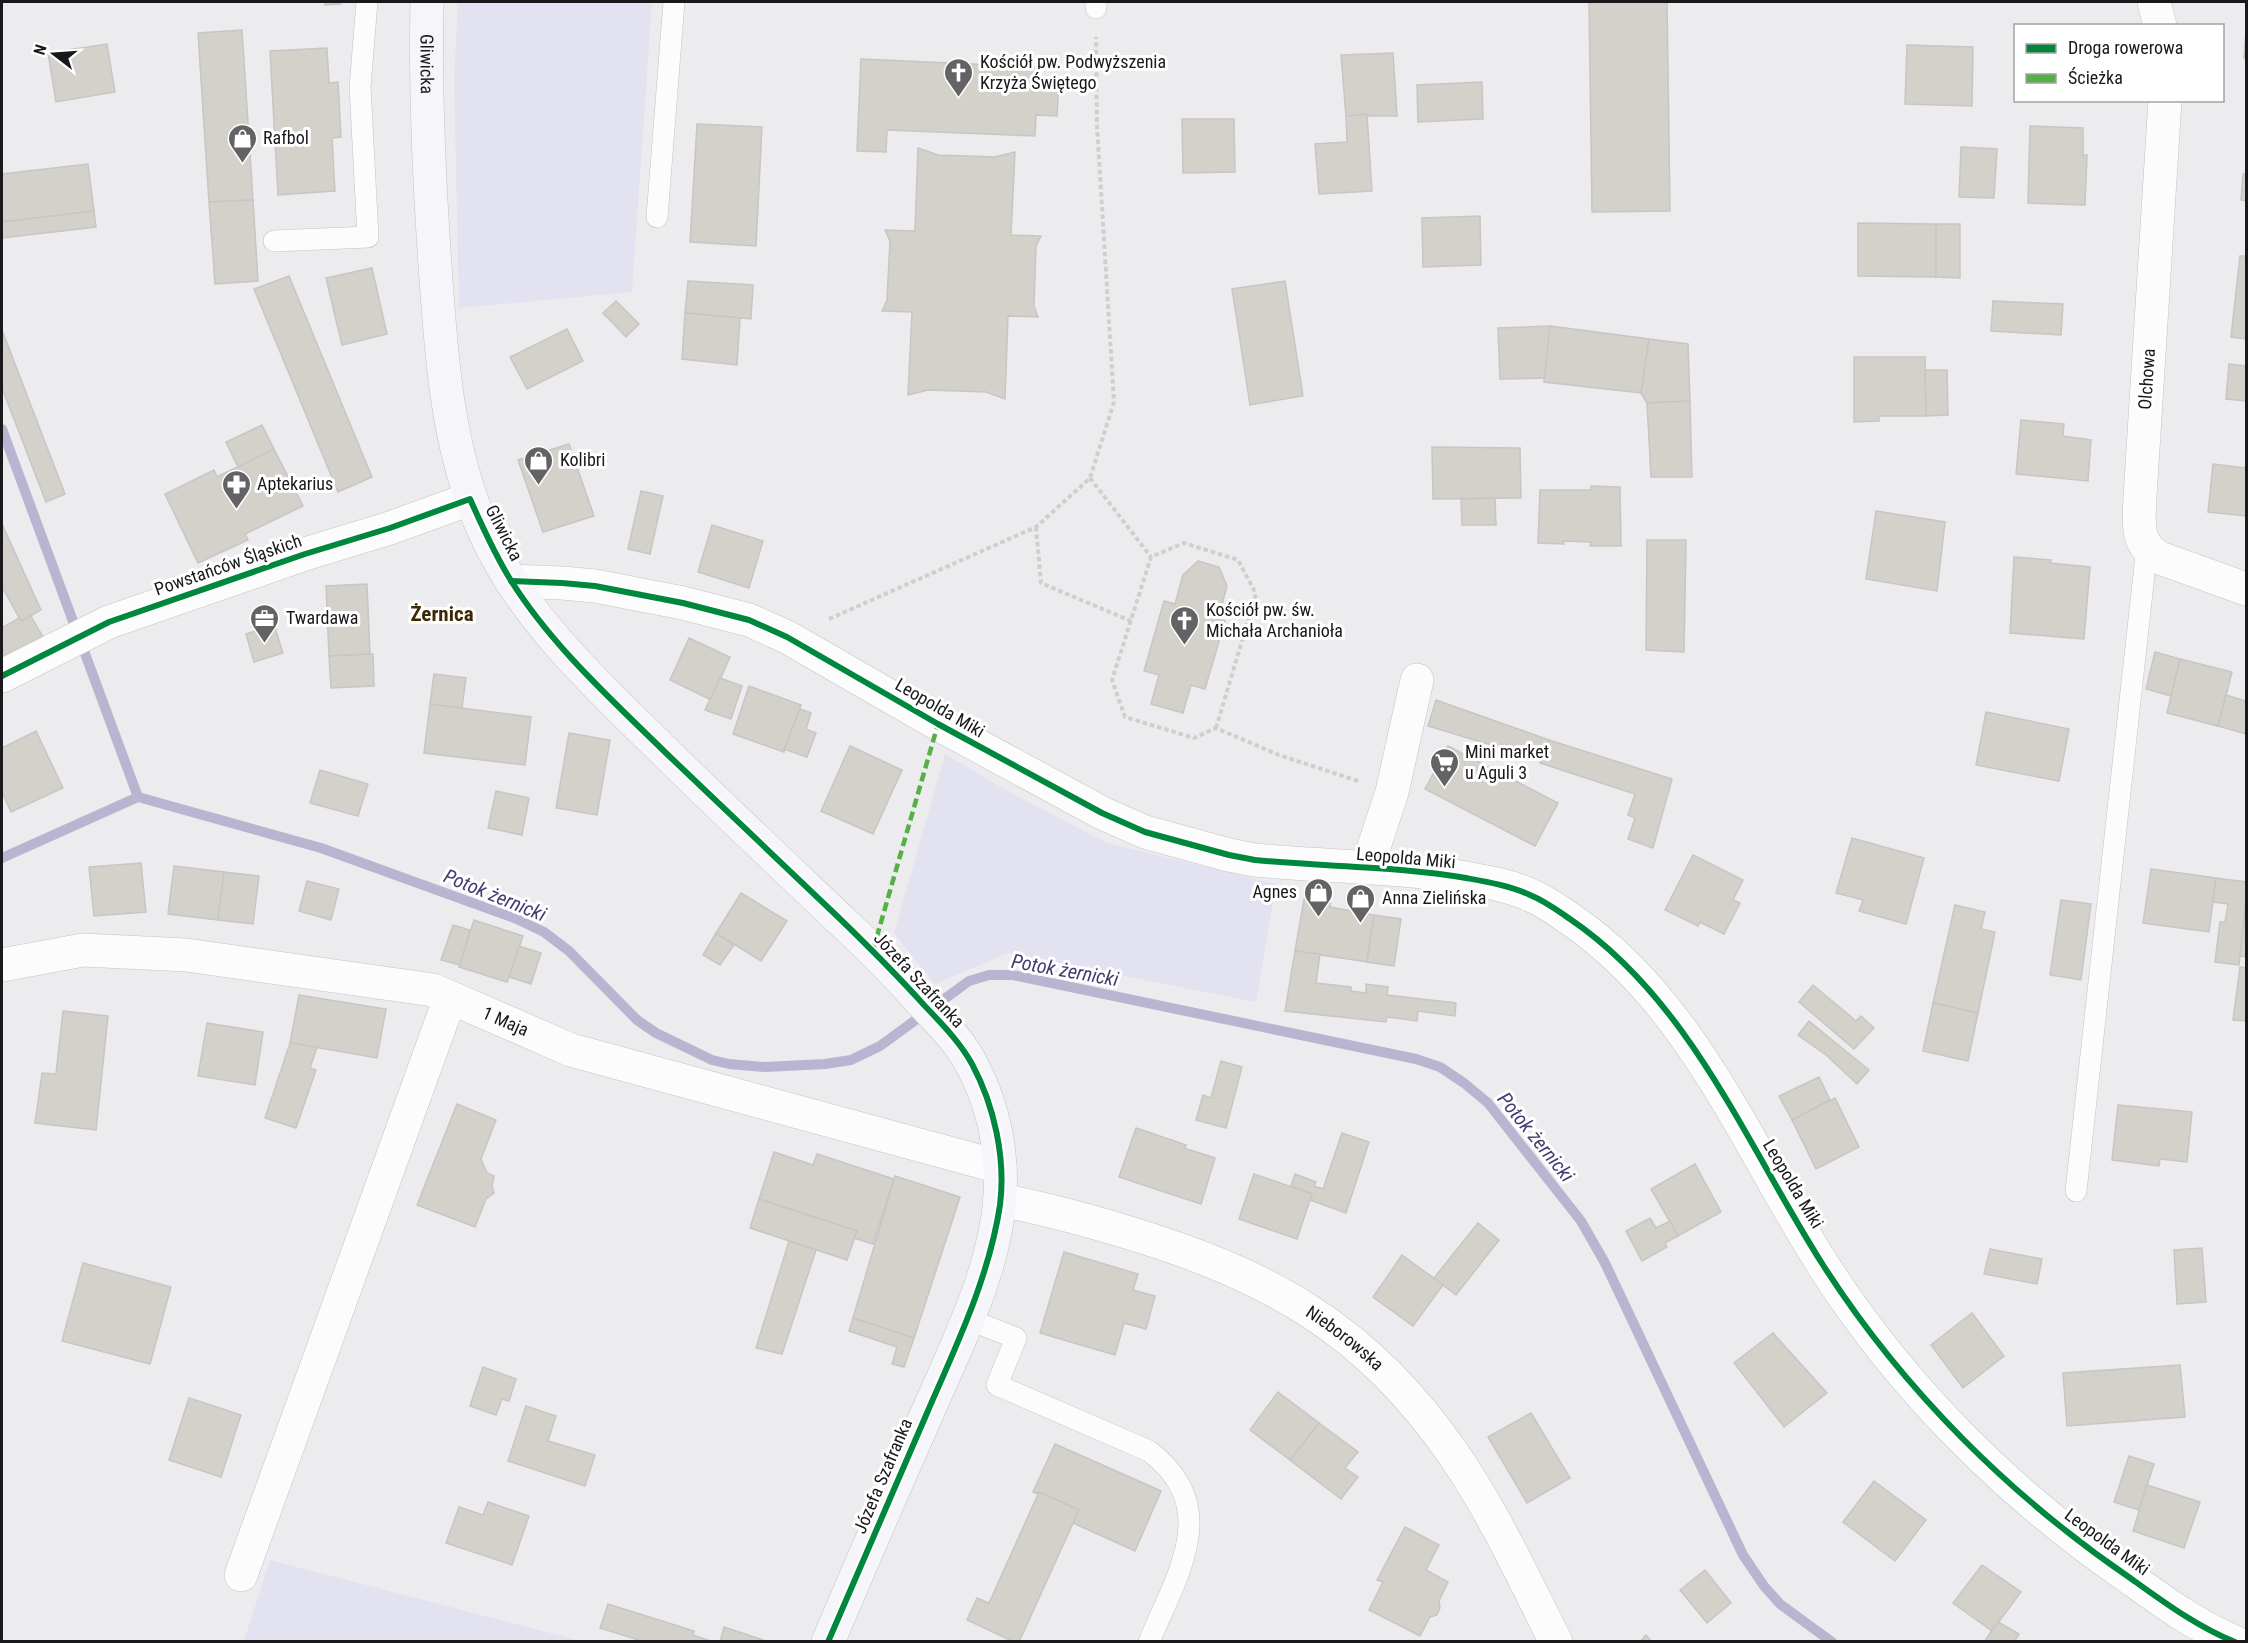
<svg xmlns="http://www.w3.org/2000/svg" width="2248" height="1643" font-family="'Roboto Condensed',sans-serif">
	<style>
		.green { fill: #e3e2f0 }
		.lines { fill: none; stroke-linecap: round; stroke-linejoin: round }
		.stream { stroke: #b8b5d0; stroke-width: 10 }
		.building { fill: #d4d0ca; stroke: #c7c6c6; stroke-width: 1.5 }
		.lane-casing { stroke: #c4c3c5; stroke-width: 22 }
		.street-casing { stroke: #c4c3c5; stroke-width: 34 }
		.secondary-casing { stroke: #c4c3c5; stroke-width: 34 }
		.path { stroke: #cfcfcf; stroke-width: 4; stroke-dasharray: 4.5 3; stroke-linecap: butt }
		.lane { stroke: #fcfcfc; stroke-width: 21 }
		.street { stroke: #fcfcfc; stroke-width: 33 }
		.secondary { stroke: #f6f5f9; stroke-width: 33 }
		.quiet { stroke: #55b145; stroke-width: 4.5; stroke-dasharray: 9 4.5; stroke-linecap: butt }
		.cycleway-casing { stroke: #fff; stroke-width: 10 }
		.cycleway { stroke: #00873e; stroke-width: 6 }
		.labels { text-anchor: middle; stroke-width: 6; stroke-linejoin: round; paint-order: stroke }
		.poi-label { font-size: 18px; fill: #19191b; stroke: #fff; text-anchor: start }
		.street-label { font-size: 18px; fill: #19191b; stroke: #fff }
		.water-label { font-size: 20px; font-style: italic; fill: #443c6f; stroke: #fff }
		.quarter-label { font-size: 21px; font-weight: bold; fill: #3b2901; stroke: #fff }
	</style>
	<rect width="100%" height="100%" fill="#ecebee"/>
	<g class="green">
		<path d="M458 2H652L632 292 459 308 454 77Z"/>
		<path d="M945 754 1013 794 1107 843 1276 884 1256 1002 1008 953 935 984 894 933Z"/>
		<path d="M270 1560 581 1641H244Z"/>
	</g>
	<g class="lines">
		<g class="stream">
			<path d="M2 429 138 797"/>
			<path d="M2 858 138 797 321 848 517 919 544 932 569 951 637 1020 656 1033 712 1060 729 1064 765 1067 825 1064 851 1060 880 1046 969 981 989 975H1013L1416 1059 1440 1067 1464 1083 1488 1103 1581 1221 1605 1263 1743 1555 1764 1586 1780 1604 1832 1642"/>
		</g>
	</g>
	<g class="building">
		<path d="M325 2H341V4L325 5Z"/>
		<path d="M1589 2H1667L1670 211 1592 212Z"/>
		<path d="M242 30 253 200 209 202 198 33Z"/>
		<path d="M2246 30V58H2244Z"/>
		<path d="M107 44 115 92 56 102 48 53Z"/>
		<path d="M1907 45 1973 47 1972 106 1905 104Z"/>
		<path d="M327 48 329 83 338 82 341 137 332 138 335 191 278 195 270 51Z"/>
		<path d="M1393 53 1397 116H1346L1341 55Z"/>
		<path d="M861 59 1038 67 1037 78 1059 80 1057 116 1036 115 1035 136 887 130 886 152 857 151Z"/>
		<path d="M1482 82 1483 119 1418 122 1417 85Z"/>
		<path d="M1367 114 1372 191 1319 194 1315 144 1347 142 1346 116Z"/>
		<path d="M1182 119H1234L1235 172 1183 173Z"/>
		<path d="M697 124 762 127 756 246 690 242Z"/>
		<path d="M2030 126 2083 128V155H2087L2085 205 2028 203Z"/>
		<path d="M1961 147 1997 149 1994 198 1959 197Z"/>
		<path d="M918 148 938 155 995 157 1015 152 1011 235 1041 236 1036 246 1034 306 1038 317 1008 316 1005 399 986 392 928 390 908 395 912 312 882 311 887 300 890 241 885 230 915 231Z"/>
		<path d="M88 164 94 211 2 222V174Z"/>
		<path d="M2243 174H2246V201L2241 200Z"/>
		<path d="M253 200 258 281 215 284 209 202Z"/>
		<path d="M94 211 96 227 2 238V222Z"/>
		<path d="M1480 216 1481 265 1423 267 1422 218Z"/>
		<path d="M1858 223 1936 224V277L1858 276Z"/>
		<path d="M1936 224H1960V278L1936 277Z"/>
		<path d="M2240 256H2246V339L2231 337Z"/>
		<path d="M372 268 387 334 342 345 326 278Z"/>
		<path d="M289 276 372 477 338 492 254 289Z"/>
		<path d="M688 281 753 285 751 319 685 313Z"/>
		<path d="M1285 281 1303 396 1250 405 1232 289Z"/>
		<path d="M616 301 639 324 626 337 603 313Z"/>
		<path d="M1993 301 2063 304 2061 335 1991 331Z"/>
		<path d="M685 313 740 318 737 365 682 359Z"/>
		<path d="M1550 326 1545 378 1500 379 1498 328Z"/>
		<path d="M1550 326 1649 339 1641 393 1544 382Z"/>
		<path d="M567 329 583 361 527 389 510 357Z"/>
		<path d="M2 330 65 494 46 502 2 388Z"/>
		<path d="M1649 339 1688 344 1690 401 1647 403 1641 393Z"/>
		<path d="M1854 357H1925L1926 416H1879V421L1854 422Z"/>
		<path d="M2229 364 2246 366V401L2226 399Z"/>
		<path d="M1925 370H1947L1948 415 1926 416Z"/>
		<path d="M1690 401 1692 477H1651L1647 403Z"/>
		<path d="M2021 420 2064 424 2063 436 2091 440 2088 481 2016 474Z"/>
		<path d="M262 425 274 449 238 467 226 442Z"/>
		<path d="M569 444 594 516 543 532 518 460Z"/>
		<path d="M1432 447 1520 448 1521 498 1433 499Z"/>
		<path d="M274 449 303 506 245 534 248 540 198 563 165 494 214 470 217 477Z"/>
		<path d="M2213 464 2246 468V516L2208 512Z"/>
		<path d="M1591 486 1620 487 1621 546H1590L1591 542 1563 541 1564 544 1538 543 1540 490H1591Z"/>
		<path d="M641 491 663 496 650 554 628 549Z"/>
		<path d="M1495 498 1496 525H1462L1461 499Z"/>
		<path d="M1876 511 1945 522 1937 591 1866 579Z"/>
		<path d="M2 524 41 610 21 621 2 587Z"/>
		<path d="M712 525 763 541 749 588 698 572Z"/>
		<path d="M1647 540H1686L1684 652 1646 650Z"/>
		<path d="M2014 557 2051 560 2050 563 2090 567 2084 639 2010 633Z"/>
		<path d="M1198 561 1219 567 1227 586 1218 619 1225 621 1205 689 1191 685 1183 713 1151 704 1159 675 1144 671 1164 601 1175 604 1183 575Z"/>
		<path d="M367 584 370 654 329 656 326 586Z"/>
		<path d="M31 616 43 637 2 657V628L19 618 21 621Z"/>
		<path d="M274 625 283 653 254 662 246 634Z"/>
		<path d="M689 638 730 657 711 700 670 680Z"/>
		<path d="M2155 652 2180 659 2171 696 2146 689Z"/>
		<path d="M373 654 374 686 331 688 329 656Z"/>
		<path d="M2180 659 2232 672 2218 726 2167 713Z"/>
		<path d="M434 674 466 678 462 708 430 704Z"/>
		<path d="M720 678 742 686 731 719 705 710Z"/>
		<path d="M749 686 801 705 784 752 733 734Z"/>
		<path d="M2226 695 2246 701V734L2218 726Z"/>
		<path d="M1436 700 1549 740 1541 760 1428 726Z"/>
		<path d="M430 704 531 717 525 765 424 753Z"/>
		<path d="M800 709 811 713 806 729 816 733 807 757 784 749Z"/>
		<path d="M1986 712 2069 729 2059 781 1976 765Z"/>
		<path d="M36 731 63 788 11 812 2 792V748Z"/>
		<path d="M569 733 610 740 597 815 556 808Z"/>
		<path d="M1549 740 1672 779 1653 848 1628 839 1635 818 1628 815 1635 794 1540 763Z"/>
		<path d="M850 746 902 770 873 834 821 811Z"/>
		<path d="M1448 746 1558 803 1535 846 1425 789Z"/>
		<path d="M320 770 368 784 358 816 310 803Z"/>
		<path d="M496 791 529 798 522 835 488 828Z"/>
		<path d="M1852 838 1924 858 1906 924 1859 911 1863 900 1836 893Z"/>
		<path d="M1693 855 1743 880 1733 900 1740 903 1724 934 1700 922 1698 926 1665 910Z"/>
		<path d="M141 863 146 912 94 916 89 867Z"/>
		<path d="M174 866 224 872 218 920 168 914Z"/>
		<path d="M2151 869 2216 878 2209 932 2143 923Z"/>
		<path d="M224 872 259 876 253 924 218 920Z"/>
		<path d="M2216 878 2246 882V901L2239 965 2215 962 2220 922H2225L2228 904 2213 902Z"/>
		<path d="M307 881 339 889 331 920 299 911Z"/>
		<path d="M741 893 787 921 761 961 716 933Z"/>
		<path d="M1304 899 1330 903V907L1374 915 1367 962 1295 951Z"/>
		<path d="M2061 900 2091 904 2081 980 2050 975Z"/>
		<path d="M1955 905 1985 912 1981 929 1995 932 1978 1013 1933 1003Z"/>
		<path d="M2245 910H2246V957L2240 956Z"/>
		<path d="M1374 915 1401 919 1394 966 1367 962Z"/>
		<path d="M474 920 523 936 507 982 459 967Z"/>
		<path d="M453 925 470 930 460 965 441 960Z"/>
		<path d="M716 933 734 945 720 965 703 955Z"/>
		<path d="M519 946 541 953 531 984 509 977Z"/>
		<path d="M1295 951 1320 954 1316 983 1351 987V991L1366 993V984L1388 987 1387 995 1456 1003 1455 1016 1418 1011 1417 1021 1387 1017 1386 1022 1285 1011Z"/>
		<path d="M2240 967 2246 968V1021L2233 1020Z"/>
		<path d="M1813 985 1856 1021 1861 1016 1874 1028 1854 1049 1799 1002Z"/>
		<path d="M299 995 386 1009 377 1058 290 1043Z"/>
		<path d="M1933 1003 1978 1013 1968 1061 1923 1051Z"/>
		<path d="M63 1011 108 1016 96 1130 35 1123 42 1073 56 1074Z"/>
		<path d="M1809 1021 1869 1070 1857 1084 1826 1055 1798 1035Z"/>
		<path d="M207 1023 263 1032 255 1085 198 1076Z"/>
		<path d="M290 1043 317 1047 310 1068 316 1070 296 1128 265 1118Z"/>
		<path d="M1221 1061 1242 1067 1226 1128 1196 1120 1203 1095 1211 1098Z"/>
		<path d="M1819 1077 1830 1100 1792 1120 1779 1096Z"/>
		<path d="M1835 1098 1859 1147 1816 1169 1792 1120Z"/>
		<path d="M457 1104 496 1120 481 1159 487 1173 494 1176 492 1186 494 1193 486 1199 475 1227 417 1205Z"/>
		<path d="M2118 1105 2192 1112 2187 1162 2160 1159 2159 1166 2112 1160Z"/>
		<path d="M1136 1128 1186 1145 1184 1148 1215 1158 1201 1204 1119 1177Z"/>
		<path d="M1342 1133 1369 1142 1346 1213 1310 1200 1312 1194 1291 1186 1295 1174 1316 1182 1314 1186 1323 1189Z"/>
		<path d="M774 1152 813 1165 817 1154 894 1179 873 1244 854 1238 857 1231 759 1199Z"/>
		<path d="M1695 1164 1721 1212 1678 1236 1651 1189Z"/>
		<path d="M1254 1174 1312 1194 1297 1239 1239 1219Z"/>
		<path d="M895 1176 960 1197 914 1338 853 1318Z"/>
		<path d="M759 1199 857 1231 847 1260 750 1228Z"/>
		<path d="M1650 1218 1656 1228 1670 1221 1678 1236 1665 1243 1667 1247 1642 1261 1626 1231Z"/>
		<path d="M1478 1223 1499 1240 1456 1295 1434 1278Z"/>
		<path d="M789 1241 816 1250 782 1354 756 1348Z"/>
		<path d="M2202 1248 2206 1302 2177 1304 2174 1250Z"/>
		<path d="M1990 1249 2042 1259 2037 1284 1984 1274Z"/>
		<path d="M1064 1252 1138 1274 1133 1290 1155 1296 1146 1329 1124 1323 1115 1355 1040 1333Z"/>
		<path d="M1402 1255 1443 1285 1413 1326 1373 1297Z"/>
		<path d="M83 1263 171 1287 150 1364 62 1341Z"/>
		<path d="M1972 1313 2004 1356 1963 1388 1931 1345Z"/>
		<path d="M853 1318 914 1338 904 1367 892 1364 897 1347 849 1331Z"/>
		<path d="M1773 1333 1827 1393 1784 1427 1734 1363Z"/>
		<path d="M2180 1365 2185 1417 2067 1426 2063 1373Z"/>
		<path d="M483 1367 516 1379 509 1401 502 1399 496 1415 470 1406Z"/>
		<path d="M1278 1392 1319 1423 1290 1460 1250 1430Z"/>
		<path d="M189 1398 241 1415 221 1477 169 1460Z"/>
		<path d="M526 1406 556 1416 548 1441 595 1455 585 1486 508 1461Z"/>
		<path d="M1531 1413 1570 1478 1527 1503 1488 1437Z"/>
		<path d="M1319 1423 1358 1452 1345 1468 1358 1477 1341 1499 1290 1460Z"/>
		<path d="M1055 1444 1161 1491 1135 1551 1073 1523 1079 1510 1039 1492 1038 1494 1033 1492Z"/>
		<path d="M2129 1456 2154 1464 2139 1510 2114 1502Z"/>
		<path d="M1874 1481 1926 1520 1895 1561 1843 1522Z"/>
		<path d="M2147 1485 2200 1502 2184 1548 2133 1531Z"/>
		<path d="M1039 1492 1079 1510 1019 1642H1014L967 1620 977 1598 989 1603Z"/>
		<path d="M488 1502 529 1516 512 1565 446 1543 459 1507 483 1515Z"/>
		<path d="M1405 1527 1439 1545 1426 1570 1448 1582 1439 1601 1440 1608 1437 1615 1430 1617 1420 1636 1369 1610 1383 1582 1377 1580Z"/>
		<path d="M1982 1565 2021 1592 1992 1631 1953 1603Z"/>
		<path d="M1705 1570 1731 1603 1707 1623 1680 1590Z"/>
		<path d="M608 1604 694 1631 693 1635 713 1642H645L600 1628Z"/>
		<path d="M1998 1622 2019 1634 2014 1642H1984Z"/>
		<path d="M724 1627 769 1642H720Z"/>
		<path d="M1646 1635 1652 1642H1640Z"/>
	</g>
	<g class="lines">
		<defs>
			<g id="lane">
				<path d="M1096 2V8"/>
				<path d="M657 217 674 2"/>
				<path d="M274 241 368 237 360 87 367 2"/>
				<path d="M2076 1191 2147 547"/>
				<path d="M967 1319 1016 1338 997 1385 1149 1451C1223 1507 1177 1574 1149 1642"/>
			</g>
			<g id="street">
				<path d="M2154 2 2160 26"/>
				<path d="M2165 100 2140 497C2139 523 2135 544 2160 558L2246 589"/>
				<path d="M511 581 562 583 595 586 683 603 749 620 787 637 938 724 1102 813 1145 832 1229 855 1255 860C1325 867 1397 866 1466 878 1488 882 1511 886 1530 895 1545 901 1557 910 1570 919 1691 1001 1747 1146 1823 1265 1903 1390 2011 1497 2133 1580 2165 1603 2198 1627 2235 1642"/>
				<path d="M2 676 109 622 305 554 390 528 470 499"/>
				<path d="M1367 868 1392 792 1417 680"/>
				<path id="s1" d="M2 965 83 950 186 955 433 990 571 1050 1000 1167"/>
				<path id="s2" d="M1000 1200C1042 1208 1083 1219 1123 1231 1267 1274 1367 1328 1454 1455 1494 1513 1524 1579 1556 1642"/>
				<path d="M241 1575 450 998"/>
			</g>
			<g id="secondary">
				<path id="s3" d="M427 2C425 90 429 178 435 265 441 354 447 451 485 533 524 619 597 685 663 750 724 810 786 868 847 926 875 952 901 979 926 1007 943 1025 962 1044 973 1067 989 1098 998 1131 1000 1166 1006 1254 956 1345 922 1425 890 1497 859 1569 828 1642"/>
			</g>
		</defs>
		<use href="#lane" class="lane-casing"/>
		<use href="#street" class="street-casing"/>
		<use href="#secondary" class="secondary-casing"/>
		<g class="path">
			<path d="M1090 478 1151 557"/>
			<path d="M1036 527 1041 583 1131 621"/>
			<path d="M829 619 1036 527 1090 478 1114 402 1097 126 1096 37"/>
			<path d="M1216 728 1256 594 1238 560 1184 543 1151 557 1112 680 1125 717 1194 738 1216 728 1279 755 1358 781"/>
		</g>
		<use href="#lane" class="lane"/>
		<use href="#street" class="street"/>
		<use href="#secondary" class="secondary"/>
		<path class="quiet" d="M873 950 938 724"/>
		<defs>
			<g id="cycleway">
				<path d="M511 581 562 583 595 586 683 603 749 620 787 637 938 724 1102 813 1145 832 1229 855 1255 860C1325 867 1397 866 1466 878 1488 882 1511 886 1530 895 1545 901 1557 910 1570 919 1691 1001 1747 1146 1823 1265 1903 1390 2011 1497 2133 1580 2165 1603 2198 1627 2235 1642"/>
				<path d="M2 676 109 622 305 554 390 528 470 499C482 526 494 553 510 579 551 645 612 700 667 754 723 808 780 862 837 916 867 945 896 974 924 1005 941 1023 960 1042 972 1064 994 1105 1006 1158 1000 1205 989 1278 956 1346 927 1413 894 1489 861 1565 828 1642"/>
			</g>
		</defs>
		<use href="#cycleway" class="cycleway-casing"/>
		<use href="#cycleway" class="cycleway"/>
	</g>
	<defs>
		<symbol id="church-pin" viewBox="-11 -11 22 30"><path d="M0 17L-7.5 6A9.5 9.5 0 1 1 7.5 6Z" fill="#636265" stroke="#fff"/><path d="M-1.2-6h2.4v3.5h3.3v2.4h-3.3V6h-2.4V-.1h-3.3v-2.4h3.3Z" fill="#fff"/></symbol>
		<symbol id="shop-pin" viewBox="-11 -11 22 30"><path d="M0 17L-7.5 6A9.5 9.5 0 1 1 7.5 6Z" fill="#636265" stroke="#fff"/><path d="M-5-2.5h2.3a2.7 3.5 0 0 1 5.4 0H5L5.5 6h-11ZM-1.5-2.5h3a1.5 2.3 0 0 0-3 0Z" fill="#fff"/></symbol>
		<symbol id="pharmacy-pin" viewBox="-11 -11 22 30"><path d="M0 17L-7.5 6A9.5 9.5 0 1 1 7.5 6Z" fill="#636265" stroke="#fff"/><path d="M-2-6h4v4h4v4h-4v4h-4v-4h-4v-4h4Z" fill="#fff"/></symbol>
		<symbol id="office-pin" viewBox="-11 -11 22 30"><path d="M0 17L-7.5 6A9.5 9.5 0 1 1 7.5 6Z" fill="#636265" stroke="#fff"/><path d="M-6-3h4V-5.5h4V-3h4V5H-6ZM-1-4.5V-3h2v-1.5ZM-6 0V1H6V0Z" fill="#fff"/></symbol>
		<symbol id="supermarket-pin" viewBox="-11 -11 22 30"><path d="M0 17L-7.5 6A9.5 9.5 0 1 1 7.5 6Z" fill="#636265" stroke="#fff"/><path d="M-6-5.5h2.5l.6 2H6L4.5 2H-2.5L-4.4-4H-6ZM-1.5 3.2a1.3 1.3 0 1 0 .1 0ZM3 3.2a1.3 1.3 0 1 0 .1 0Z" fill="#fff"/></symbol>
	</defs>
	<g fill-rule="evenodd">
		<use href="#church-pin" x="942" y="56" width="33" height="45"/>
		<use href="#shop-pin" x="226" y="122" width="33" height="45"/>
		<use href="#shop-pin" x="522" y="444" width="33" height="45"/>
		<use href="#pharmacy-pin" x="220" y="468" width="33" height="45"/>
		<use href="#office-pin" x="248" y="602" width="33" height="45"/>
		<use href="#church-pin" x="1168" y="604" width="33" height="45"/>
		<use href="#supermarket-pin" x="1428" y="746" width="33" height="45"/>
		<use href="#shop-pin" x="1302" y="876" width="33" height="45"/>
		<use href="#shop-pin" x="1344" y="882" width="33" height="45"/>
	</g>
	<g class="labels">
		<g class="poi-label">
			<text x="980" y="68">Kościół pw. Podwyższenia<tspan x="980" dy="21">Krzyża Świętego</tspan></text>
			<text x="263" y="144">Rafbol</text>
			<text x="560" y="466">Kolibri</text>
			<text x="257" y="490">Aptekarius</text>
			<text x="1206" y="616">Kościół pw. św.<tspan x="1206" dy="21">Michała Archanioła</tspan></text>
			<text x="286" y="624">Twardawa</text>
			<text x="1465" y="758">Mini market<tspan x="1465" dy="21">u Aguli 3</tspan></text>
			<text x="1297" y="898" text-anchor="end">Agnes</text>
			<text x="1382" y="904">Anna Zielińska</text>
		</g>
		<g class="street-label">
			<text dy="6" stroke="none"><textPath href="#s3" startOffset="62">Gliwicka</textPath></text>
			<text transform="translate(2147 379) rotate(-86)" y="6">Olchowa</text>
			<text transform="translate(504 533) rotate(63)" y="6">Gliwicka</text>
			<text transform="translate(228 565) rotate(-19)" y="6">Powstańców Śląskich</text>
			<text transform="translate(940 708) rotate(30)" y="6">Leopolda Miki</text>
			<text transform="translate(1406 858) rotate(5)" y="6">Leopolda Miki</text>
			<text transform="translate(919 980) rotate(47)" y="6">Józefa Szafranka</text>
			<text dy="6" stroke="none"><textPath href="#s1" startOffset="514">1 Maja</textPath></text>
			<text transform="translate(1793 1184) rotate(59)" y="6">Leopolda Miki</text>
			<text dy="6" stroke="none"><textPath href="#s2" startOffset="375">Nieborowska</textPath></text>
			<text transform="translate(883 1476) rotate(-67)" y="6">Józefa Szafranka</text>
			<text transform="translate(2107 1542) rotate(36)" y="6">Leopolda Miki</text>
		</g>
		<g class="water-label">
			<text transform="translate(495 895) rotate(22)" y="7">Potok żernicki</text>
			<text transform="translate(1065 970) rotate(10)" y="7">Potok żernicki</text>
			<text transform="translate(1536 1137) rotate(51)" y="7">Potok żernicki</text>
		</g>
		<g class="quarter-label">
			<text x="442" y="621">Żernica</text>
		</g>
	</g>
	<rect width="2248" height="1643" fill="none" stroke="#19191b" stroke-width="6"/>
	<rect x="2014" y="24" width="210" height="78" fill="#ffffff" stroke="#a3a3a4" stroke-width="1.5"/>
	<rect x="2026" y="44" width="30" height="9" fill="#00873e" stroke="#a3a3a4" stroke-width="1.5"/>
	<text x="2068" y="54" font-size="18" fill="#19191b">Droga rowerowa</text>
	<rect x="2026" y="74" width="30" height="9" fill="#55b145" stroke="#a3a3a4" stroke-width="1.5"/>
	<text x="2068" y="84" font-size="18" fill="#19191b">Ścieżka</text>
	<g transform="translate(54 54) rotate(287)" stroke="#ffffff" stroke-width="4.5" paint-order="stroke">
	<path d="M0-4.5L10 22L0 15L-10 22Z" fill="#19191b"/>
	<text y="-9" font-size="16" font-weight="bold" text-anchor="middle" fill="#19191b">N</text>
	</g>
</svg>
